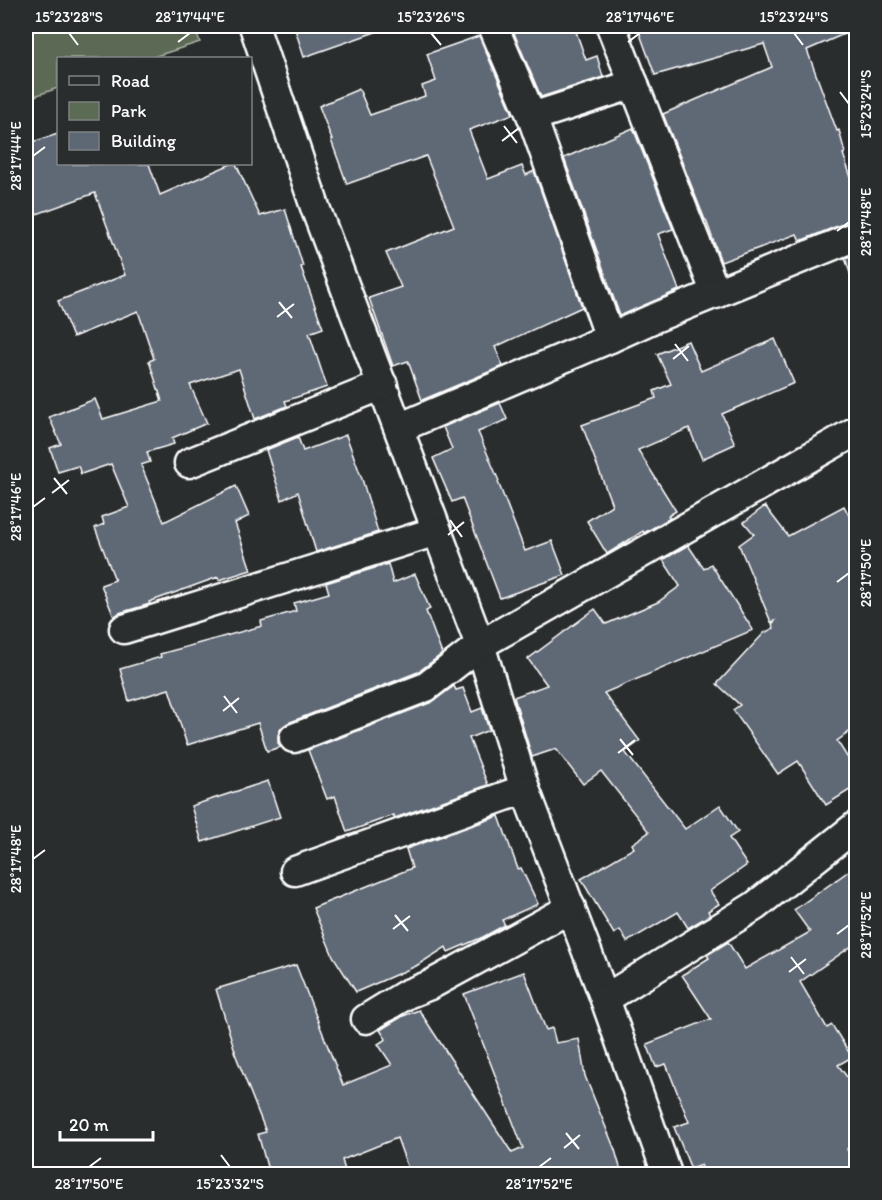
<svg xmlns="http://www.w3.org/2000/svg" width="882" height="1200" font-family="Itim,sans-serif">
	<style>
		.green { fill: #5b6b54; stroke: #adb5aa; stroke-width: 1.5 }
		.building { fill: #5e6875; stroke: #fff; stroke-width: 1.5 }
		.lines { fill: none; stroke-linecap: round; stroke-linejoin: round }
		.street-casing { stroke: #fff; stroke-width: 33 }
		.street { stroke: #2a2d2e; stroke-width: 28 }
		.ticks { fill: none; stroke: #fff; stroke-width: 2 }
		.neatline { fill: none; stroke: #fff; stroke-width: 2 }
		.ticks-label { font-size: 15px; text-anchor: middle; fill: #fff }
	</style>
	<rect width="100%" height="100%" fill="#2a2d2e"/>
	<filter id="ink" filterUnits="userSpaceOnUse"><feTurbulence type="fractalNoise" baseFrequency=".0167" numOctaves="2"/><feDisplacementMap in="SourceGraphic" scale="12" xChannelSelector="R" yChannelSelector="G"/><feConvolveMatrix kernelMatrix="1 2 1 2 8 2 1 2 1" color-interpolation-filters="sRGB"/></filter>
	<g filter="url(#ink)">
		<path class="green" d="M26 26H194L200 42 150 58H58V88L26 99Z"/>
		<g class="building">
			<path d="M294 26H383L384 29 304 57Z"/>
			<path d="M511 26H574L586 60 597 56 603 77 541 97Z"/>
			<path d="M637 26H856V29L807 50 837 131 839 130 845 153 843 154 856 192V220L850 221 800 241 797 234 721 262 706 220H705L663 114 772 67 764 44 655 75Z"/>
			<path d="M479 36 513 114 469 130 488 179 522 166 526 175 534 171 582 307 495 347 503 366 422 400 408 361 393 366 369 298 401 287 386 253 454 226 426 156 347 184 331 140H332L319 106 359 89 370 115 425 96 422 86 436 81 427 54Z"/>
			<path d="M633 128 673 229 658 234 679 290 620 316 564 158Z"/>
			<path d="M58 134V164H149L160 195 231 164H236L260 216 285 209 303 266 301 267 323 328 309 333 327 387 285 401 287 406 255 419 239 369 190 385 207 423 172 438 174 444 147 452 150 462 141 465 164 522 236 486 249 516 235 523 251 570 219 580 218 577 149 602 150 604 119 613 114 617 101 585 115 580 95 528 104 524 102 517 129 507 111 464 81 474 78 466 58 472 50 448 61 444 49 417 95 399 103 419 162 401 149 361 154 359 138 311 73 337 58 301 125 275 95 193 26 218V144Z"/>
			<path d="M856 254V281L853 282 845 258Z"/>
			<path d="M775 339 794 383 722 414 735 444 702 459 689 428 638 450 676 511 668 516 670 518 644 533 643 531 607 554 587 521 612 505 582 425 656 398 654 391 671 384 657 354 688 341 701 371Z"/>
			<path d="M500 403 507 419 506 420 478 432 499 481 498 482 525 551 552 541 565 575 500 598 462 498 452 502 433 458 452 449 443 427Z"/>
			<path d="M346 435 362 479 378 532 316 552 298 492 282 500 266 450 298 437 303 451Z"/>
			<path d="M765 506 788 536 844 506 856 529V727L837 741 856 771V786L826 805 798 761 778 774 733 710 740 705 717 684 764 633 774 628 772 624 775 621 771 622 739 545 754 534 744 522Z"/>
			<path d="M688 545 704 569 711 564 753 630 604 693 640 741 625 752 685 829 720 805 738 832 729 838 747 865 710 891 719 904 708 911 710 915 688 928 678 912 627 942 620 930 614 934 581 879 634 848 632 844 649 832 601 771 583 784 556 749 532 757 514 697 547 685 528 659 595 609 606 624 658 602 680 586 663 560Z"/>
			<path d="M388 564 393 583 415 574 430 609 426 611 442 654 418 672 288 723 281 728 278 735V743L281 747 267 751 258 723 187 745 169 689 129 701 120 669 161 657 160 654 262 626 261 621 296 611 294 603 329 593 326 583Z"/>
			<path d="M454 686 456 690 463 688 472 712 482 708 489 730 469 738 488 785 395 818 394 815 347 832 335 796 327 799 308 750 432 702Z"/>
			<path d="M268 781 280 817 202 842 191 806Z"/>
			<path d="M499 816 518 869 521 868 538 904 502 920 505 925 483 937 448 952 446 947 416 966 356 992 333 956 313 908 412 868 406 849Z"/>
			<path d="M856 866V943L800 982 827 1028 832 1025 852 1057 838 1065 856 1089V1142L847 1149 856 1167V1174H705L701 1165 691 1169 674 1127 689 1122 666 1064 656 1067 647 1044 711 1019 682 975 709 958 707 955 728 942 745 969 810 932 794 910Z"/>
			<path d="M296 965 343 1085 392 1065 378 1044 386 1039 380 1030 403 1016 419 1010 512 1153 523 1148 464 994 524 972 546 1030 552 1028 556 1043 579 1039 585 1076 615 1150 622 1174H410L397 1138 342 1160 346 1174H269L258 1134 266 1132 234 1051H235L216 989Z"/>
		</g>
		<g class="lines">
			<defs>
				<g id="street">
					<path d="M254 26 316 210 480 645 525 789 605 999 667 1174"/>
					<path d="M493 26 532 117 610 338"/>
					<path d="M611 26 716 294"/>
					<path d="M532 117 634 84"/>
					<path d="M399 428 610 338 652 319 856 236"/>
					<path d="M189 463 383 385"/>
					<path d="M124 629 437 531"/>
					<path d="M294 738 426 687 480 645 856 431"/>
					<path d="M295 871 525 789"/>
					<path d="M605 999 755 906 856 826"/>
					<path d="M366 1019 407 994 430 985 571 908"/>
				</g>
			</defs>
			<use href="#street" class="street-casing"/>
			<use href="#street" class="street"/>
		</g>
	</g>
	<path class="ticks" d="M69 33 78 45M431 33 441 45M794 33 803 45M178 42 190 33M628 42 640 33M840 92 849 104M504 126 517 143M502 141 519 128M33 156 45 147M837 231 849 222M279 302 292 318M277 317 294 304M675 344 688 361M673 359 689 346M54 478 67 494M52 493 69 480M33 507 45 498M450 520 462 537M448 535 464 522M837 582 849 573M224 696 237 713M223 711 239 698M620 739 633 755M618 753 635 740M33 859 45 850M395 915 408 931M393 929 410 916M837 934 849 925M791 957 804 974M789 972 806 959M566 1133 579 1149M564 1148 580 1135M221 1155 230 1167M89 1167 101 1158M539 1167 551 1158"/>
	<rect width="882" height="1200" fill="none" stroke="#2a2d2e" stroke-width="66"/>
	<rect x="57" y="57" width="195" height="108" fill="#2a2d2e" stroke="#7f8182" stroke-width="1.5"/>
	<rect x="69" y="76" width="30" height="9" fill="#2a2d2e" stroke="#7f8182" stroke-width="1.5"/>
	<text x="111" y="87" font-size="18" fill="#ffffff">Road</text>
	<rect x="69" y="102" width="30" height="18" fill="#5b6b54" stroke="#7f8182" stroke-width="1.5"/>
	<text x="111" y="117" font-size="18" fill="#ffffff">Park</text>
	<rect x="69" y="132" width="30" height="18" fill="#5e6875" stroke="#7f8182" stroke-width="1.5"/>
	<text x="111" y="147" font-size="18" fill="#ffffff">Building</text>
	<path d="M60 1131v9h93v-9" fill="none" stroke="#ffffff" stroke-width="3"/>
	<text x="69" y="1131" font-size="18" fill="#ffffff" stroke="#2a2d2e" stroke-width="4.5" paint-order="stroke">20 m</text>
	<rect x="33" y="33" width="816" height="1134" class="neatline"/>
	<g class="ticks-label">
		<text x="69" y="22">15°23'28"S</text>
		<text x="190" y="22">28°17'44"E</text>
		<text x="431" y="22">15°23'26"S</text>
		<text x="640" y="22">28°17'46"E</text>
		<text x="794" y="22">15°23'24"S</text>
		<text transform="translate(866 104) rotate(-90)" y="5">15°23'24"S</text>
		<text transform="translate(16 156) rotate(-90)" y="5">28°17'44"E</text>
		<text transform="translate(866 222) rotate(-90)" y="5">28°17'48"E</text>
		<text transform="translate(16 507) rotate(-90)" y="5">28°17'46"E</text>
		<text transform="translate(866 573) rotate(-90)" y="5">28°17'50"E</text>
		<text transform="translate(16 859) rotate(-90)" y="5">28°17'48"E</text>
		<text transform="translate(866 925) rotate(-90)" y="5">28°17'52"E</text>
		<text x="89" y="1189">28°17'50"E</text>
		<text x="230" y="1189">15°23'32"S</text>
		<text x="539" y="1189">28°17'52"E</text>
	</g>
</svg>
